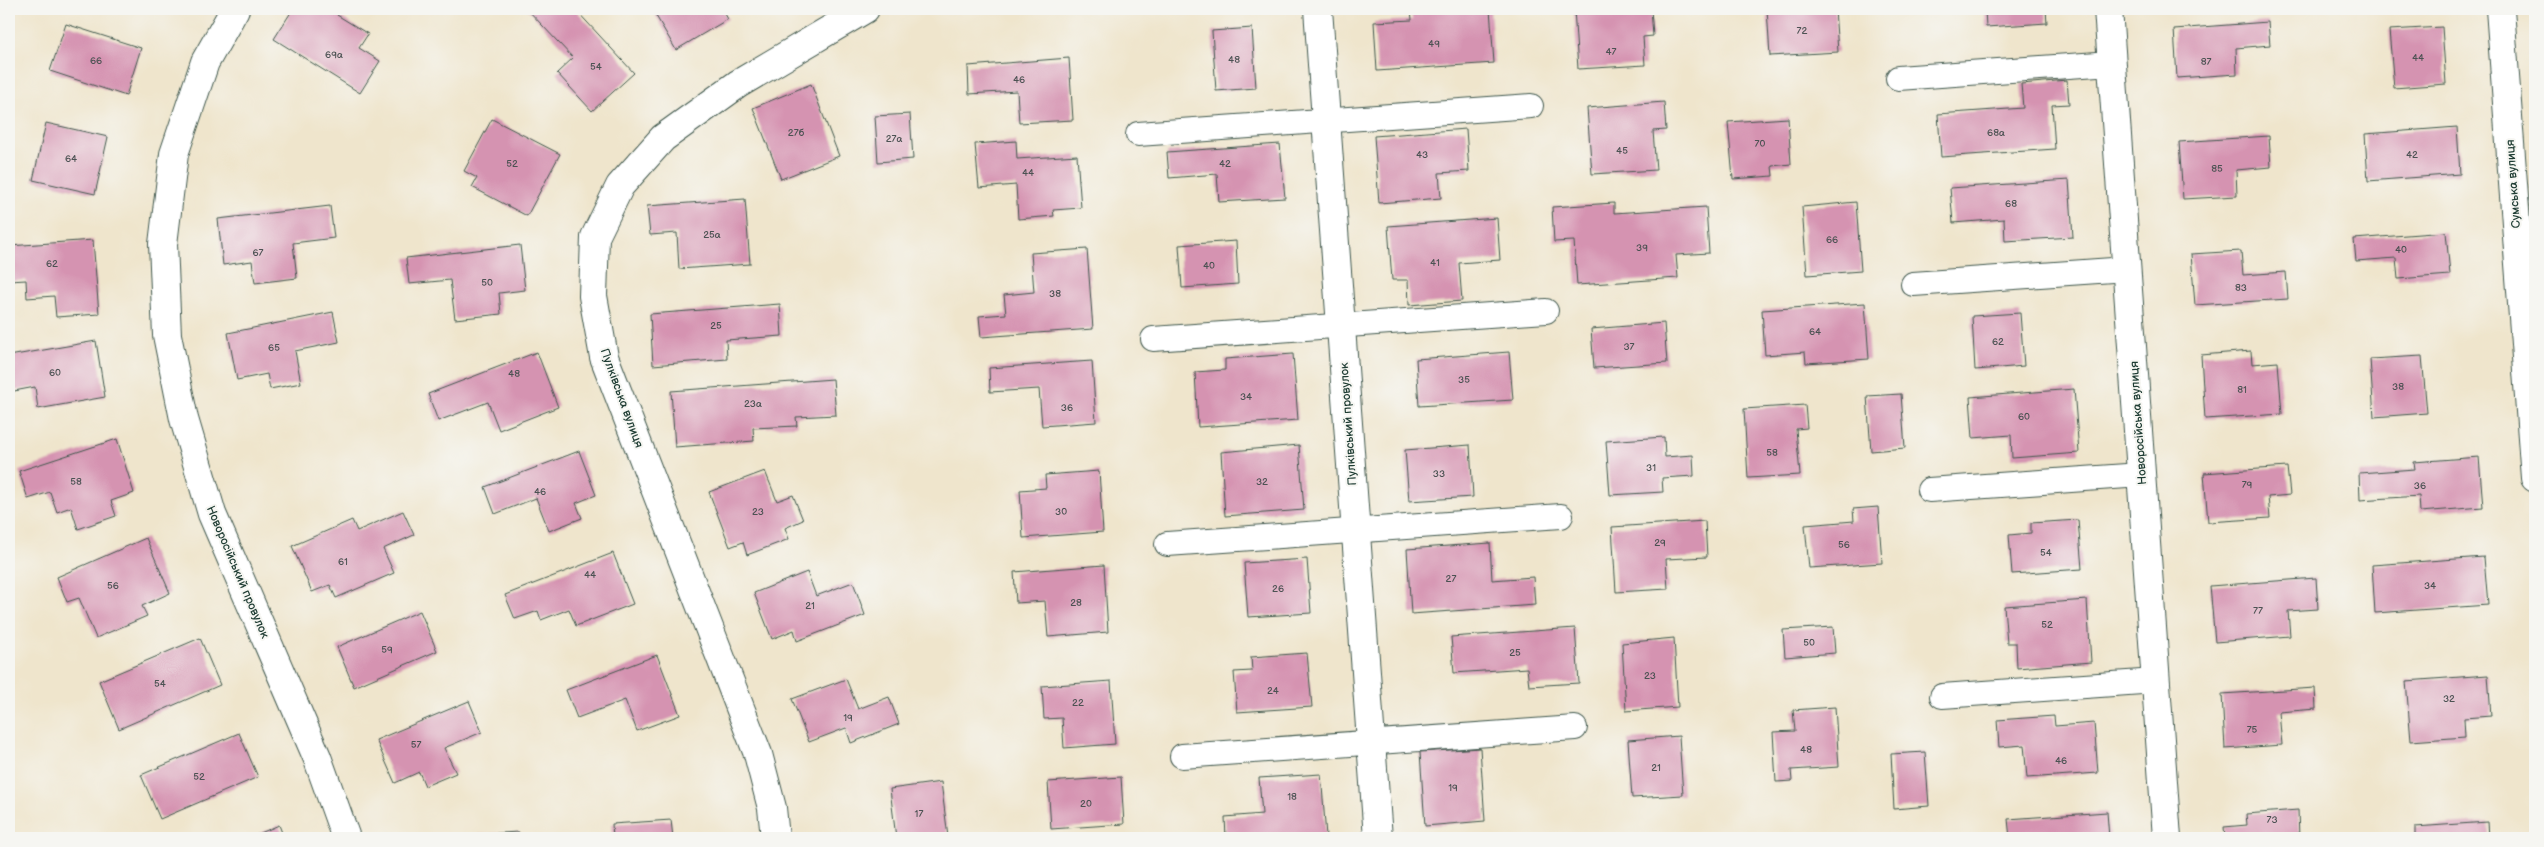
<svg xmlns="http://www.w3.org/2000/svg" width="2544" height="847" font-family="'Balsamiq Sans',sans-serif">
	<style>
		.building { fill: #d593b1 }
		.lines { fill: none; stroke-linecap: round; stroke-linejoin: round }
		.lane-casing { stroke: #3e564b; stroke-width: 26 }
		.street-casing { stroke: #3e564b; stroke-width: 30 }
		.lane { stroke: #fff; stroke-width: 24 }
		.street { stroke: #fff; stroke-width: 28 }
		.labels { text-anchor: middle; stroke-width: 4; stroke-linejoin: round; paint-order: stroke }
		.number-label { font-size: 10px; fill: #4c5253 }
		.street-label { font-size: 12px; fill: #1f3d34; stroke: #f6f6f2 }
	</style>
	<rect width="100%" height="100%" fill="#f6f6f2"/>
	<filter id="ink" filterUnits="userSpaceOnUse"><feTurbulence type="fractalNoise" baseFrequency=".02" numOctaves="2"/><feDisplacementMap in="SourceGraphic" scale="10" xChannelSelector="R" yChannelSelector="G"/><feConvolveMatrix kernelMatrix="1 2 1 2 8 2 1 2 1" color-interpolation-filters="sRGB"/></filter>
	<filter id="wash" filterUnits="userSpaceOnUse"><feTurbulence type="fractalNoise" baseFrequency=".0096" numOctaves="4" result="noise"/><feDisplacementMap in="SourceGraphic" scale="20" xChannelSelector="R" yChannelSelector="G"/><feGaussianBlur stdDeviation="1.12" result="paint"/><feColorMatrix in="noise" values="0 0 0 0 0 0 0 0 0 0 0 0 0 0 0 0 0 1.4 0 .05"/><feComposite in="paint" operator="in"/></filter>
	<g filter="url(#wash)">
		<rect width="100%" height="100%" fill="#efe5cc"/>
		<g id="blocks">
			<g class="building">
				<path d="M293 9H341L337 15 368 34 359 48 380 61 360 93 274 39Z"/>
				<path d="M527 9H575L634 73 592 111 557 73 573 58Z"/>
				<path d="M652 9H722L728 19 676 50Z"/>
				<path d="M1411 9H1490L1494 63 1377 71 1374 22 1412 20Z"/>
				<path d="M1574 9H1651L1653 36 1643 37 1645 65 1578 69Z"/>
				<path d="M1767 9H1835L1838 52 1770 56Z"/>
				<path d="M1944 9H1972V10L1945 12Z"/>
				<path d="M1985 9H2046L2047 23 1986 27Z"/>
				<path d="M2268 22 2270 45 2236 48 2237 74 2177 78 2174 29Z"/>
				<path d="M66 24 141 48 126 96 50 71Z"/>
				<path d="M2442 27 2446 84 2394 88 2389 30Z"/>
				<path d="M1252 28 1256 88 1216 91 1212 31Z"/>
				<path d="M1069 58 1073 120 1019 123 1017 91 969 94 968 66Z"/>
				<path d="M2067 80 2069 104 2052 105 2055 149 1941 157 1938 114 2023 108 2021 84Z"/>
				<path d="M811 84 839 156 781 179 753 108Z"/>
				<path d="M1664 102 1666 130 1653 131 1656 170 1592 174 1587 108Z"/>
				<path d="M910 114 913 159 878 162 875 116Z"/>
				<path d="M1788 118 1791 164 1772 166 1773 176 1733 179 1728 122Z"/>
				<path d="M492 119 560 154 527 216 472 187 477 178 464 171Z"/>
				<path d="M46 123 108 137 95 194 33 180Z"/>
				<path d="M2457 127 2460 174 2368 181 2365 134Z"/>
				<path d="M1466 129 1469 171 1439 173 1441 198 1379 203 1374 136Z"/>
				<path d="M2269 136 2271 167 2236 170 2237 196 2183 199 2179 142Z"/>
				<path d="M1016 141 1017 159 1077 155 1081 208 1053 210 1054 216 1018 219 1016 185 979 188 975 144Z"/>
				<path d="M1280 144 1285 198 1219 202 1217 174 1169 178 1167 152Z"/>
				<path d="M2069 180 2073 237 2005 241 2004 219 1953 223 1950 188Z"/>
				<path d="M745 199 750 264 679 269 677 233 650 235 647 206Z"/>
				<path d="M1856 202 1861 271 1807 275 1802 207Z"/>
				<path d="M1614 203V213L1706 207 1709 253 1676 255 1678 278 1577 285 1574 241 1554 242 1552 207Z"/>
				<path d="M330 206 334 238 293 243 297 278 255 283 252 261 223 265 218 219Z"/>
				<path d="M1497 218 1500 260 1459 263 1462 301 1409 305 1408 280H1392L1388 226Z"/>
				<path d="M2446 232 2450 275 2398 279 2396 258 2356 261 2354 239Z"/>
				<path d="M93 240 99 314 56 317 54 296 27 298 26 280 9 281V246Z"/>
				<path d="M1236 241 1238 284 1182 288 1179 245Z"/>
				<path d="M520 245 525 290 499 293 501 314 455 319 450 280 409 284 406 258Z"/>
				<path d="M1087 249 1093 329 981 337 979 316 1006 314 1004 295 1034 292 1031 253Z"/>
				<path d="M2241 251 2243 275 2286 272 2288 299 2195 305 2191 254Z"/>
				<path d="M1865 303 1869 359 1806 363 1805 352 1765 355 1762 310Z"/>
				<path d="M780 304 782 336 726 340 727 359 653 365 650 314Z"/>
				<path d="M333 312 339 342 295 351 301 383 270 389 267 374 237 380 228 333Z"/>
				<path d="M2020 313 2024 366 1975 370 1972 316Z"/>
				<path d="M1664 323 1667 363 1594 368 1591 329Z"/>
				<path d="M96 341 105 397 38 409 35 387 9 392V356Z"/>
				<path d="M2251 351 2252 364 2278 362 2282 414 2205 419 2201 355Z"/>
				<path d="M537 352 558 407 499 430 488 402 438 421 428 394Z"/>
				<path d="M1509 352 1513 400 1419 406 1416 359Z"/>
				<path d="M1293 354 1298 420 1198 427 1195 372 1225 370V359Z"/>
				<path d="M2422 356 2427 413 2374 417 2370 359Z"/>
				<path d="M1092 361 1096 422 1042 426 1039 389 990 392 989 368Z"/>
				<path d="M833 379 836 415 796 417 797 426 753 428 754 441 675 447 671 391Z"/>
				<path d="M2074 389 2079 453 2012 458 2011 435 1973 438 1970 397Z"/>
				<path d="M1901 394 1905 448 1871 451 1867 396Z"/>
				<path d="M1805 405 1807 428 1796 429 1800 475 1748 478 1744 409Z"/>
				<path d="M1664 437 1665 457 1693 455 1694 476 1662 478 1663 492 1610 495 1606 441Z"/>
				<path d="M117 439 134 493 111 501 116 516 78 529 71 507 57 512 50 492 28 499 19 471Z"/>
				<path d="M1299 445 1304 510 1225 516 1221 452Z"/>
				<path d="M1470 445 1473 497 1409 501 1405 450Z"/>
				<path d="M579 451 596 495 576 503 582 518 549 531 536 498 495 514 485 487Z"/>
				<path d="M2479 457 2483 507 2420 512 2419 496 2360 500 2359 473 2415 469 2414 462Z"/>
				<path d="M2287 467 2290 495 2268 497 2270 518 2208 522 2204 473Z"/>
				<path d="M765 471 777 501 793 495 803 520 785 528 789 539 747 555 743 542 730 547 709 492Z"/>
				<path d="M1099 471 1103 532 1023 538 1020 490 1046 488 1045 475Z"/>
				<path d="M1878 507 1882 563 1809 568 1805 525 1854 521 1853 509Z"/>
				<path d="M403 511 414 535 383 549 394 573 336 598 330 585 312 592 292 546 352 520 357 531Z"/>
				<path d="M2078 520 2082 569 2012 574 2009 535 2031 533V523Z"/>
				<path d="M1705 521 1707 557 1666 559 1668 589 1616 592 1612 527Z"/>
				<path d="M146 538 170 593 142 606 147 616 96 638 79 598 67 602 57 577Z"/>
				<path d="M1490 543 1492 580 1533 577 1535 605 1411 614 1407 549Z"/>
				<path d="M613 553 633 604 576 626 569 609 541 620 538 611 515 619 505 595Z"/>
				<path d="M2484 557 2488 605 2375 613 2372 565Z"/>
				<path d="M1307 559 1311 613 1248 617 1244 563Z"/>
				<path d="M1104 565 1108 632 1048 637 1045 601 1016 603 1014 572Z"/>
				<path d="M807 572 816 596 853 582 865 615 797 641 794 630 772 639 754 593Z"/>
				<path d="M2316 578 2318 609 2288 611 2290 636 2215 642 2210 586Z"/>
				<path d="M2087 600 2091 662 2017 668 2016 643H2007L2004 606Z"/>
				<path d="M420 611 437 651 354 687 337 647Z"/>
				<path d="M1833 627 1835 653 1785 657 1783 630Z"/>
				<path d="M1575 628 1579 683 1529 686 1527 668 1454 673 1451 637Z"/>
				<path d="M200 638 220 685 119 729 99 681Z"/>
				<path d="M1674 638 1678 707 1626 711 1622 643Z"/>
				<path d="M1307 653 1312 707 1237 712 1234 672 1252 671 1251 657Z"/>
				<path d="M657 655 680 715 637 731 625 700 577 718 566 690Z"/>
				<path d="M2488 675 2491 716 2464 718 2465 737 2411 741 2406 681Z"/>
				<path d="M846 679 858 709 889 697 899 724 851 743 846 728 809 742 792 699Z"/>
				<path d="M1111 681 1115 744 1064 748 1062 718 1044 719 1042 686Z"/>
				<path d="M2315 688 2316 709 2279 712 2282 745 2225 749 2222 694Z"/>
				<path d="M469 701 482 732 444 748 456 773 425 786 419 772 395 783 376 740Z"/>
				<path d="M1835 707 1839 767 1791 770 1792 781 1776 782 1773 732 1795 731 1793 710Z"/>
				<path d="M2054 716 2055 726 2094 723 2098 773 2027 778 2024 745 1999 747 1997 720Z"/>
				<path d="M239 733 258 777 160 819 141 775Z"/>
				<path d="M1679 736 1683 795 1632 798 1628 740Z"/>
				<path d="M1480 748 1485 821 1425 826 1420 752Z"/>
				<path d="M1925 752 1929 806 1894 809 1891 754Z"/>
				<path d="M1321 774 1326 836 1226 838 1225 817 1262 814 1259 778Z"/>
				<path d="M1121 777 1124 824 1051 829 1048 782Z"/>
				<path d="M941 782 948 837 896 838 890 789Z"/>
				<path d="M2298 810 2299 838H2225L2224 827 2247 825 2246 814Z"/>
				<path d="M2107 812 2109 838H2010L2008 819Z"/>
				<path d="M671 820 673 838H613L612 824Z"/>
				<path d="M2488 822 2489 838H2415V827Z"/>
				<path d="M279 825 284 838H249Z"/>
				<path d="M519 832V838H429V837Z"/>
			</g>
		</g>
	</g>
	<g filter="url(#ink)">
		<use href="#blocks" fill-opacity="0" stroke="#3e564b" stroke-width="1"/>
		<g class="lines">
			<defs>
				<g id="lane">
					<path d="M1898 78 2112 63"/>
					<path d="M1138 134 1531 106"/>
					<path d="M1913 284 2127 269"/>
					<path d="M1153 339 1546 311"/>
					<path d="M1929 490 2141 475"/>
					<path d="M1167 544 1561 516"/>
					<path d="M1942 696 2156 681"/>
					<path d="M1182 756 1575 728"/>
				</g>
				<g id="street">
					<path d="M235 9 205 62 174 154 163 244 167 335 184 419 212 514 317 757 346 838"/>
					<path d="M1318 9 1378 838"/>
					<path d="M2108 9 2167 838"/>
					<path d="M2500 9 2535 478"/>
					<path d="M775 838 772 808 758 754 604 357 593 296 595 237 620 186 663 138 738 84 865 9"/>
				</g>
			</defs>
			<use href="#lane" class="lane-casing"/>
			<use href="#street" class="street-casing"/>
			<use href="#lane" class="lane"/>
			<use href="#street" class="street"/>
		</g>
	</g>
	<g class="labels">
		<g class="number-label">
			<text x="1802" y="34">72</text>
			<text x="1434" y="47">49</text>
			<text x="1611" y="55">47</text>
			<text x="334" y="58">69а</text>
			<text x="2418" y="61">44</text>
			<text x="1234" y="63">48</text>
			<text x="96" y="64">66</text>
			<text x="2206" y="65">87</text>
			<text x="596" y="70">54</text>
			<text x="1019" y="83">46</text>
			<text x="796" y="136">27б</text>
			<text x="1996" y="136">68а</text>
			<text x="894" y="142">27а</text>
			<text x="1760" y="147">70</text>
			<text x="1622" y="154">45</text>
			<text x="1422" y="158">43</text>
			<text x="2412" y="158">42</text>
			<text x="71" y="162">64</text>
			<text x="512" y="167">52</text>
			<text x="1225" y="167">42</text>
			<text x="2217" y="172">85</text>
			<text x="1028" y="176">44</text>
			<text x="2011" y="207">68</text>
			<text x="712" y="238">25а</text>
			<text x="1832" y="243">66</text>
			<text x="1642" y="251">39</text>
			<text x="2401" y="253">40</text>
			<text x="258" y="256">67</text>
			<text x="1435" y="266">41</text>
			<text x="52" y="267">62</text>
			<text x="1209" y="269">40</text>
			<text x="487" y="286">50</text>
			<text x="2241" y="291">83</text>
			<text x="1055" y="297">38</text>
			<text x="716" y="329">25</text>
			<text x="1815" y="335">64</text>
			<text x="1998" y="345">62</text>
			<text x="1629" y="350">37</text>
			<text x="274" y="351">65</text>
			<text x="55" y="376">60</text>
			<text x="514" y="377">48</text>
			<text x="1464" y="383">35</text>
			<text x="2398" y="390">38</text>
			<text x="2242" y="393">81</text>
			<text x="1246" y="400">34</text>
			<text x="753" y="407">23а</text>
			<text x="1067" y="411">36</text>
			<text x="2024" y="420">60</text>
			<text x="1772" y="456">58</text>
			<text x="1651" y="471">31</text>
			<text x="1439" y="477">33</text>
			<text x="76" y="485">58</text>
			<text x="1262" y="485">32</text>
			<text x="2247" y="488">79</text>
			<text x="2420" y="489">36</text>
			<text x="540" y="495">46</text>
			<text x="758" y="515">23</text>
			<text x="1061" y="515">30</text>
			<text x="1660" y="546">29</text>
			<text x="1844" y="548">56</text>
			<text x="2046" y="556">54</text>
			<text x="343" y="565">61</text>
			<text x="590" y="578">44</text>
			<text x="1451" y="582">27</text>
			<text x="113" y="589">56</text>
			<text x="2430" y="589">34</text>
			<text x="1278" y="592">26</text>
			<text x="1076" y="606">28</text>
			<text x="810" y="609">21</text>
			<text x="2258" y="614">77</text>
			<text x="2047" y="628">52</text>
			<text x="1809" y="646">50</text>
			<text x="387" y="653">59</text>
			<text x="1515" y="656">25</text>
			<text x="1650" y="679">23</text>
			<text x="160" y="687">54</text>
			<text x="1273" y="694">24</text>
			<text x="2449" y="702">32</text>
			<text x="1078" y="706">22</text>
			<text x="848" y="721">19</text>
			<text x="2252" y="733">75</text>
			<text x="416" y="748">57</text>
			<text x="1806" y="753">48</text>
			<text x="2061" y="764">46</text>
			<text x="1656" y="771">21</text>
			<text x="199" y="780">52</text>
			<text x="1453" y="791">19</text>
			<text x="1292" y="800">18</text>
			<text x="1086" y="807">20</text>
			<text x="919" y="817">17</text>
			<text x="2272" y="823">73</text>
		</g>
		<g class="street-label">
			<text transform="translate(2513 184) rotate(-94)" y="4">Сумська вулиця</text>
			<text transform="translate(622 398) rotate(70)" y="4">Пулківська вулиця</text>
			<text transform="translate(2138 423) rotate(-94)" y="4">Новоросійська вулиця</text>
			<text transform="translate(1348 424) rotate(-94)" y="4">Пулківський провулок</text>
			<text transform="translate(238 572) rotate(67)" y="4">Новоросійський провулок</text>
		</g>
	</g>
	<rect width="2544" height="847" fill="none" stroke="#f6f6f2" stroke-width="30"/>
</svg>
